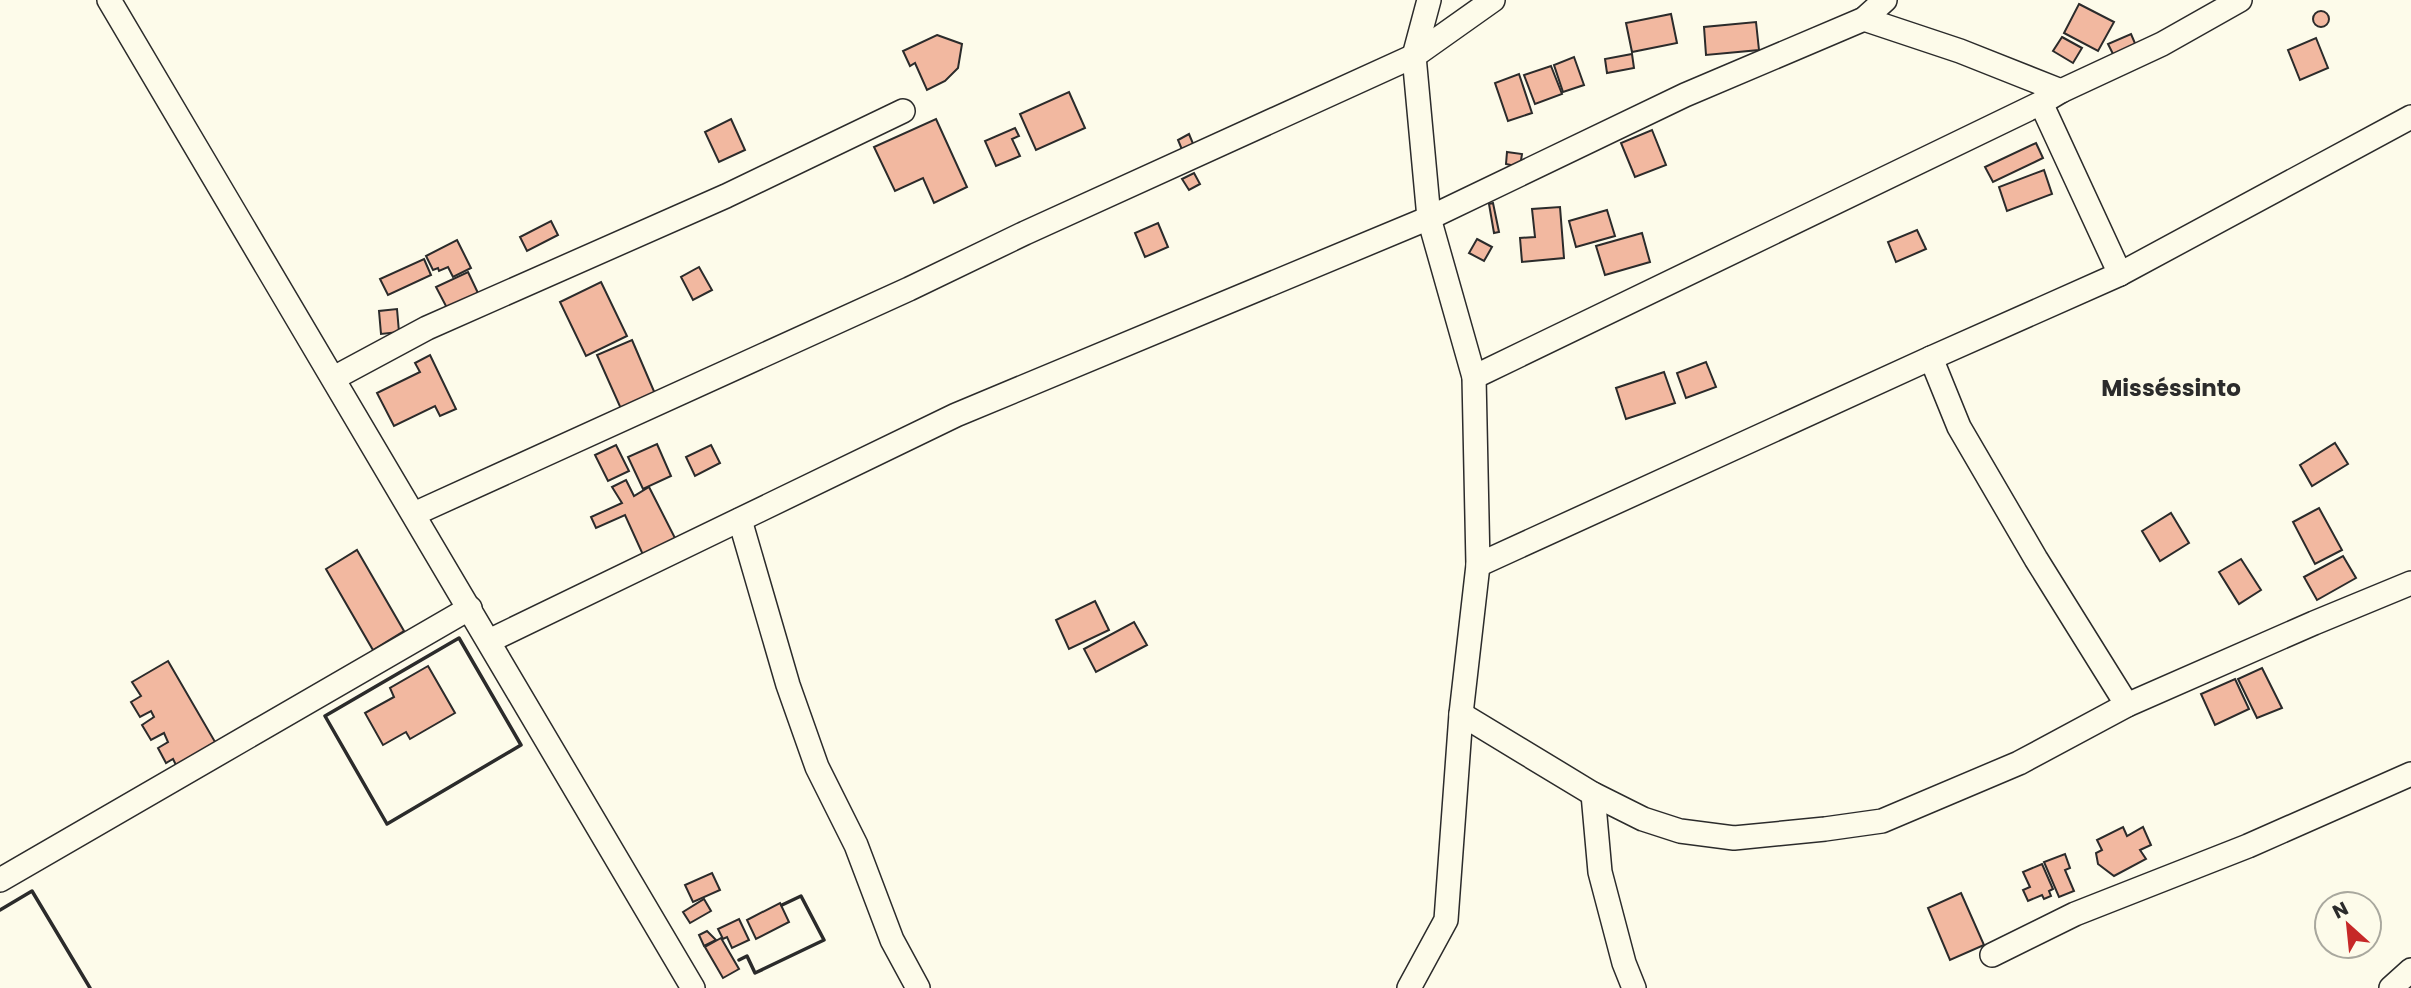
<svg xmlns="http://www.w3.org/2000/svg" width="2411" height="988" font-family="Poppins,sans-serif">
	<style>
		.building { fill: #f2b8a0; stroke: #2b2b2b; stroke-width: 2 }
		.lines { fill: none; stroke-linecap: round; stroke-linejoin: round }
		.minor-casing { stroke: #2b2b2b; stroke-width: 26 }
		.minor { stroke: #fdfbea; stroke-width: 23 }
		.wall { stroke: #2b2b2b; stroke-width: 3.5 }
		.labels { text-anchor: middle; stroke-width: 5; stroke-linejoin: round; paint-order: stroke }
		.quarter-label { font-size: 23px; font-weight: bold; fill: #2b2b2b; stroke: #fdfbea }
	</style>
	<rect width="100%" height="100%" fill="#fdfbea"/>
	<g class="building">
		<path d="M2079 4 2114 22 2098 51 2064 33Z"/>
		<circle cx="2321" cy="19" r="8"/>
		<path d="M1671 14 1677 43 1632 52 1626 23Z"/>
		<path d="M1756 22 1759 50 1706 55 1704 27Z"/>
		<path d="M2131 34 2137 48 2115 58 2108 44Z"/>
		<path d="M937 35 962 44 958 68 945 81 927 90 915 63 910 66 903 51Z"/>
		<path d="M2062 37 2082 48 2073 63 2053 51Z"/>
		<path d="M2316 38 2328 68 2300 80 2288 50Z"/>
		<path d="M1632 54 1634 68 1607 73 1605 59Z"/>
		<path d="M1574 57 1584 85 1563 92 1554 65Z"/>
		<path d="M1551 66 1562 94 1535 104 1524 75Z"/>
		<path d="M1519 74 1532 113 1508 121 1495 83Z"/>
		<path d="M1069 92 1085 128 1036 150 1020 114Z"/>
		<path d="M731 119 745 150 719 162 705 132Z"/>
		<path d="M936 119 967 187 934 203 923 178 895 191 874 147Z"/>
		<path d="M1015 128 1019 136 1012 139 1020 156 996 166 985 141Z"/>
		<path d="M1652 130 1666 165 1635 177 1621 143Z"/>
		<path d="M1189 134 1194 146 1183 152 1178 140Z"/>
		<path d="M2036 143 2043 158 1993 182 1985 167Z"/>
		<path d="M1507 152 1522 154 1520 167 1506 164Z"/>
		<path d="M2044 170 2052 194 2007 211 1999 187Z"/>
		<path d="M1194 173 1200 184 1189 190 1182 179Z"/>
		<path d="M1493 203 1499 232 1494 233 1489 204Z"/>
		<path d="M1560 207 1564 258 1522 262 1520 238 1535 237 1532 209Z"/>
		<path d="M1607 210 1615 236 1576 247 1569 221Z"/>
		<path d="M551 221 558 235 527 251 520 237Z"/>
		<path d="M1158 223 1168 247 1145 257 1135 233Z"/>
		<path d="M1917 230 1926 249 1896 262 1888 242Z"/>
		<path d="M1642 233 1650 262 1605 275 1596 246Z"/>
		<path d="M1477 239 1492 247 1484 261 1469 253Z"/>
		<path d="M457 240 471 268 453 277 448 267 439 271 438 268 433 270 426 256Z"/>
		<path d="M424 259 431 275 388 295 380 279Z"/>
		<path d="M699 267 712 290 693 300 681 277Z"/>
		<path d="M468 272 478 293 447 308 436 287Z"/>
		<path d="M601 282 627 336 586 356 560 302Z"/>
		<path d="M397 309 399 332 381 334 379 311Z"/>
		<path d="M632 340 656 396 622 411 597 355Z"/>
		<path d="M430 355 456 409 440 416 435 406 394 426 377 393 420 372 415 363Z"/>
		<path d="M1706 362 1716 387 1686 398 1677 373Z"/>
		<path d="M1664 372 1675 403 1626 419 1616 388Z"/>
		<path d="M2335 443 2348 464 2312 486 2300 465Z"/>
		<path d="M657 444 671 476 643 489 628 457Z"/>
		<path d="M616 445 629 471 608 481 595 455Z"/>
		<path d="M711 445 720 463 695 476 686 457Z"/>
		<path d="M626 480 634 496 649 487 677 542 644 557 625 515 596 528 591 517 622 503 612 487Z"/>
		<path d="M2319 508 2342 550 2315 564 2293 522Z"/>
		<path d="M2171 513 2189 543 2160 561 2142 531Z"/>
		<path d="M357 550 404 631 373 650 326 569Z"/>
		<path d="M2343 556 2356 578 2317 600 2304 577Z"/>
		<path d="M2241 559 2261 590 2239 604 2219 572Z"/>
		<path d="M1095 601 1109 630 1069 649 1056 620Z"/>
		<path d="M1134 622 1147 645 1096 672 1084 649Z"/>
		<path d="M168 661 218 747 178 769 173 759 166 763 158 748 168 742 164 733 151 740 142 725 154 717 151 711 140 717 131 702 141 696 132 682Z"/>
		<path d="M428 666 455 713 410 739 406 732 383 745 365 713 394 697 390 688Z"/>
		<path d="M2262 668 2282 708 2257 718 2238 679Z"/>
		<path d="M2235 679 2249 709 2215 725 2201 694Z"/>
		<path d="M2123 827 2127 836 2143 827 2151 845 2140 850 2146 859 2114 876 2098 864 2096 853 2102 850 2097 840Z"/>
		<path d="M2065 854 2070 868 2065 870 2074 891 2059 897 2044 862Z"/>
		<path d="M2042 864 2053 889 2049 891 2051 896 2044 899 2042 895 2028 901 2023 890 2030 887 2023 872Z"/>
		<path d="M712 873 720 890 693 902 685 885Z"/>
		<path d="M1961 893 1984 945 1950 960 1928 908Z"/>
		<path d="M704 899 711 911 690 923 683 912Z"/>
		<path d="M780 903 789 922 756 939 747 920Z"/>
		<path d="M739 919 749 940 732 948 727 937 723 939 718 929Z"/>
		<path d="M707 931 716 940 704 946 699 935Z"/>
		<path d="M721 938 739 969 723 978 705 947Z"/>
	</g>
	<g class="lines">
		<defs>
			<g id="minor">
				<path d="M109 0 693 988"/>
				<path d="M1864 19 1960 51 2061 91"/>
				<path d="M2041 103 2120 274"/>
				<path d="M1931 358 1959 427 2036 559 2127 705"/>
				<path d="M1474 377 2041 103 2061 91 2162 44 2240 0"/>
				<path d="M334 378 427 328 726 196 903 111"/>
				<path d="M414 514 909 289 1025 233 1414 56 1493 0"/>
				<path d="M740 520 788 685 817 767 856 845 892 940 918 988"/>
				<path d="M1478 565 1931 358 2120 274 2411 117"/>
				<path d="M489 641 956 415 1429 218 1685 95 1864 19 1885 0"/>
				<path d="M1461 714 1593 794 1643 819 1680 831 1734 838 1825 829 1882 821 2019 763 2127 705 2314 623 2411 583"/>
				<path d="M1593 794 1600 872 1624 963 1634 988"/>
				<path d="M0 880 470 608"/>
				<path d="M1992 955 2075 914 2248 846 2411 774"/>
				<path d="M1409 988 1446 920 1461 714 1478 565 1474 377 1429 218 1414 56 1429 0"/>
				<path d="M2391 988 2411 970"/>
			</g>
		</defs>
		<use href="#minor" class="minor-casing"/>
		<use href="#minor" class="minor"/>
		<g class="wall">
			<path d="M459 638 521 745 387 824 325 716Z"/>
			<path d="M0 910 32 891 90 988"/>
			<path d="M739 960 747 956 755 973 824 940 801 896 782 905"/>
		</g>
	</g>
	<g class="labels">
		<g class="quarter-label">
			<text x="2171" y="396">Misséssinto</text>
		</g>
	</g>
	<g transform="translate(2348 925) rotate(333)"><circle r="33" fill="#fdfbea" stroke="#a9a89e" stroke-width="2"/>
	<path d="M0-5L12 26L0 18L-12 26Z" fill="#c62828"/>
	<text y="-10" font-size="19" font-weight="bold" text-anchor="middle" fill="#2b2b2b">N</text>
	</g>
</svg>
